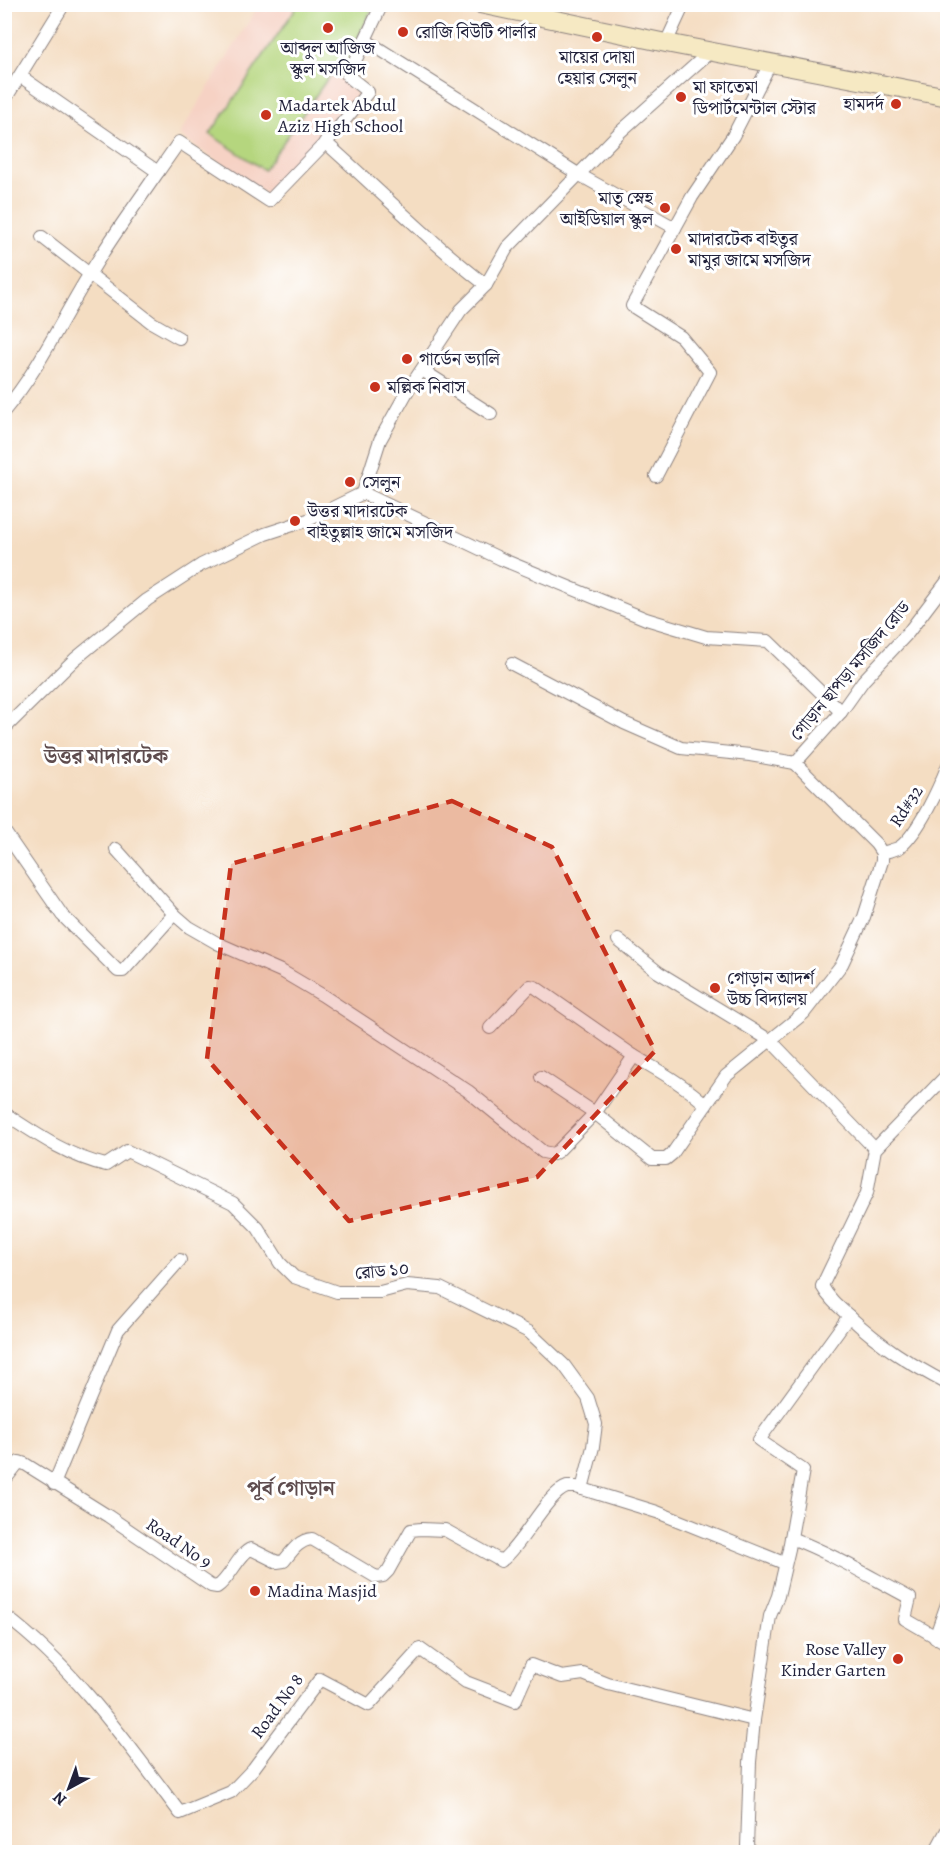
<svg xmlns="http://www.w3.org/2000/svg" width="952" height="1857" font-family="Alegreya,'Noto Serif Bengali',serif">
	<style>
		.built { fill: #f6d2c4 }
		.green { fill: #b5d67e; stroke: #6c7c5c; stroke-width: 1.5 }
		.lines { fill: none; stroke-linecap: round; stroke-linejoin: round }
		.street-casing { stroke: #8b807e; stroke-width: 14 }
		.secondary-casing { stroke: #8b807e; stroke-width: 20 }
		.street { stroke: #fff; stroke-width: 12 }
		.secondary { stroke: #f6e9c3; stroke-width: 18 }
		.marked { fill: #c8321e; fill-opacity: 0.2; stroke: #c8321e; stroke-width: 4.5; stroke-dasharray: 12 8; stroke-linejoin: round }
		.poi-dot { fill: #c8321e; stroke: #fff; stroke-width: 2 }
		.labels { text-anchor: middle; stroke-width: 6; stroke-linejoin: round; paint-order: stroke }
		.poi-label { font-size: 18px; fill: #22223b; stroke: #fff; text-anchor: start }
		.street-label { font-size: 18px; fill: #22223b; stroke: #fff }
		.quarter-label { font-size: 21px; font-weight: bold; fill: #5e4c4e; stroke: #fff }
	</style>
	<rect width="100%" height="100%" fill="#fff"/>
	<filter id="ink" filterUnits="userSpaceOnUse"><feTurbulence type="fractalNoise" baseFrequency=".0167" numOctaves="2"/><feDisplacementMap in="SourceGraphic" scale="12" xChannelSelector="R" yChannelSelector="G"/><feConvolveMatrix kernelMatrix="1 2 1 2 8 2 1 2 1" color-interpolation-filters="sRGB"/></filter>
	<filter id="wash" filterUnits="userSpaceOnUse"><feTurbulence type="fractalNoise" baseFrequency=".008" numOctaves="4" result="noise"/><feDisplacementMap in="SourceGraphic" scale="24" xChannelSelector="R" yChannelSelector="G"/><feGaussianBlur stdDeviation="1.35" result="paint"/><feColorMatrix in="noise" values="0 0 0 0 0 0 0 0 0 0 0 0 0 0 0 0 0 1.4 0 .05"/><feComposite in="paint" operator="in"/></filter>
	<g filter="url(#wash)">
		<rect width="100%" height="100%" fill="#f4ddc2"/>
		<path class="built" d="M259 5H374L340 76 358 95 267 195 179 135Z"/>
		<path class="green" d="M298 5H374L340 76 330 75 264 170 210 134Z"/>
	</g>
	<g filter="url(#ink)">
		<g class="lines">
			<defs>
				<g id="street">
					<path d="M365 40 578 174 675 228"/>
					<path d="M666 43 684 4"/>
					<path d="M20 76 158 172 179 142 269 201 329 139 368 92 348 76 382 4"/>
					<path d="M4 101 64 4"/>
					<path d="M325 142C379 190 429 241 486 285"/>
					<path d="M42 237 151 322 179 338"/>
					<path d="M422 370 491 414"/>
					<path d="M4 411C39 370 61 320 89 275 110 239 135 206 158 172"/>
					<path d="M656 476 710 372 681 337 632 306 692 197 733 136 771 62"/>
					<path d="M363 493 501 559 646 619 706 637 768 641 841 712"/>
					<path d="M512 664 624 723 681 748 750 755 795 763"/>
					<path d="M4 729 75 659 147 600 201 565 265 534 308 520 363 493 380 440 408 390 461 310 486 285 507 248 620 132 711 51"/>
					<path d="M4 831 62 915 118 971H123L174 914"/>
					<path d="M116 849 174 914 189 927 217 943 283 972 322 995 468 1091 543 1152 553 1154 558 1151 595 1113 634 1056C659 1071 685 1085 706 1105L726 1076 804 1013 842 964 864 917 882 861V853L876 844 795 763 841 712 863 681 908 633 948 580"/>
					<path d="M882 853C887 851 895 850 900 847 919 832 939 788 948 765"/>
					<path d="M618 940 658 972 771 1041 875 1149"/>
					<path d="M490 1028 530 986 535 987 634 1056"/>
					<path d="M948 1074 875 1149 867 1193 822 1286C829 1299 839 1307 850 1317 881 1346 910 1364 948 1384"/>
					<path d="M541 1077 595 1113 652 1159H666L672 1154 706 1105"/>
					<path d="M4 1113C36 1134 69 1157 106 1165L127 1151 233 1203 258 1228 280 1263 294 1277 337 1292H380L407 1285 440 1288 529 1332 564 1365 588 1398 596 1424 593 1447 582 1489"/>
					<path d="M4 1481 19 1462 25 1464 108 1516 211 1586 217 1587C230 1579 239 1553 251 1549L277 1562 284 1561C292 1551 299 1540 312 1539L376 1577 383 1576 388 1571 411 1530 421 1529 445 1530 501 1561C522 1546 547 1493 567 1487 569 1487 574 1487 576 1487L657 1512 784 1563"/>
					<path d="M54 1484 118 1330 180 1260"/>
					<path d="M791 1538C833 1554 870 1577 910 1598L905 1619 948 1644"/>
					<path d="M4 1615C74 1667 128 1744 180 1813L231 1792 253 1769 320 1679 369 1705 420 1649 466 1682 515 1701 531 1665 562 1677 583 1674 608 1684 754 1720"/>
					<path d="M935 1638 948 1601"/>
					<path d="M752 1852 747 1847 750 1762 754 1720 770 1616 778 1596 789 1549 803 1470 759 1440 849 1316"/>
					<path d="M935 1852 948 1828"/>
				</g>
				<path id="secondary" d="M480 4 666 43 948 97"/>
			</defs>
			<use href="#street" class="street-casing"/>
			<use href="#secondary" class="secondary-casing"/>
			<use href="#street" class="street"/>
			<use href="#secondary" class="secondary"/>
		</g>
	</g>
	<path class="marked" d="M452 801 552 847 655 1051 537 1177 349 1221 207 1059 231 864Z"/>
	<g class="poi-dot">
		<circle cx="328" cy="28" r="6"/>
		<circle cx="403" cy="32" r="6"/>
		<circle cx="597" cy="37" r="6"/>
		<circle cx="681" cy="97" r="6"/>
		<circle cx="896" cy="104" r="6"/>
		<circle cx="266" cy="115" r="6"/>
		<circle cx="665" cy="208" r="6"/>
		<circle cx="676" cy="249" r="6"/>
		<circle cx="407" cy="359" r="6"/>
		<circle cx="375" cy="387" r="6"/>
		<circle cx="350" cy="482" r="6"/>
		<circle cx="295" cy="521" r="6"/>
		<circle cx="715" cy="988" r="6"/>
		<circle cx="255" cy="1591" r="6"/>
		<circle cx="898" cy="1659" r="6"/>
	</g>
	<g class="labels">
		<g class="poi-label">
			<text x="415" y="38">রোজি বিউটি পার্লার</text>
			<text x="328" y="54" text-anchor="middle">আব্দুল আজিজ<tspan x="328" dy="21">স্কুল মসজিদ</tspan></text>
			<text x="597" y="63" text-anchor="middle">মায়ের দোয়া<tspan x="597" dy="21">হেয়ার সেলুন</tspan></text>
			<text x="693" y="93">মা ফাতেমা<tspan x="693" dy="21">ডিপার্টমেন্টাল স্টোর</tspan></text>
			<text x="884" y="110" text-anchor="end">হামদর্দ</text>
			<text x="278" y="111">Madartek Abdul<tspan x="278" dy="21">Aziz High School</tspan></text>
			<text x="653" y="204" text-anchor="end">মাতৃ স্নেহ<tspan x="653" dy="21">আইডিয়াল স্কুল</tspan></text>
			<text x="688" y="245">মাদারটেক বাইতুর<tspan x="688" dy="21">মামুর জামে মসজিদ</tspan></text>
			<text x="419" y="365">গার্ডেন ভ্যালি</text>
			<text x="387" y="393">মল্লিক নিবাস</text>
			<text x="362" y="488">সেলুন</text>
			<text x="307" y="517">উত্তর মাদারটেক<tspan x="307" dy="21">বাইতুল্লাহ জামে মসজিদ</tspan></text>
			<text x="727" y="984">গোড়ান আদর্শ<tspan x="727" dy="21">উচ্চ বিদ্যালয়</tspan></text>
			<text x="267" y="1597">Madina Masjid</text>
			<text x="886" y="1655" text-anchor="end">Rose Valley<tspan x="886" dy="21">Kinder Garten</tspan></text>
		</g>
		<g class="street-label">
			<text transform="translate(850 671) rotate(-50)" y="6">গোড়ান ছাপড়া মসজিদ রোড</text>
			<text transform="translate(906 806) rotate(-57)" y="6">Rd#32</text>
			<text transform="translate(382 1271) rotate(-5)" y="6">রোড ১০</text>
			<text transform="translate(179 1543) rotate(34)" y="6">Road No 9</text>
			<text transform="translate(277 1706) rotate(-54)" y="6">Road No 8</text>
		</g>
		<g class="quarter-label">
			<text x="106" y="763">উত্তর মাদারটেক</text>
			<text x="291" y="1495">পূর্ব গোড়ান</text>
		</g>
	</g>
	<rect width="952" height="1857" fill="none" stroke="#fff" stroke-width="24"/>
	<g transform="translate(69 1788) rotate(221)" stroke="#ffffff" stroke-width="4.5" paint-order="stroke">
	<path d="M0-4.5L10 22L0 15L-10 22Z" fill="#22223b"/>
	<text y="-9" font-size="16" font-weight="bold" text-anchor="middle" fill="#22223b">N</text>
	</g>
</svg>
